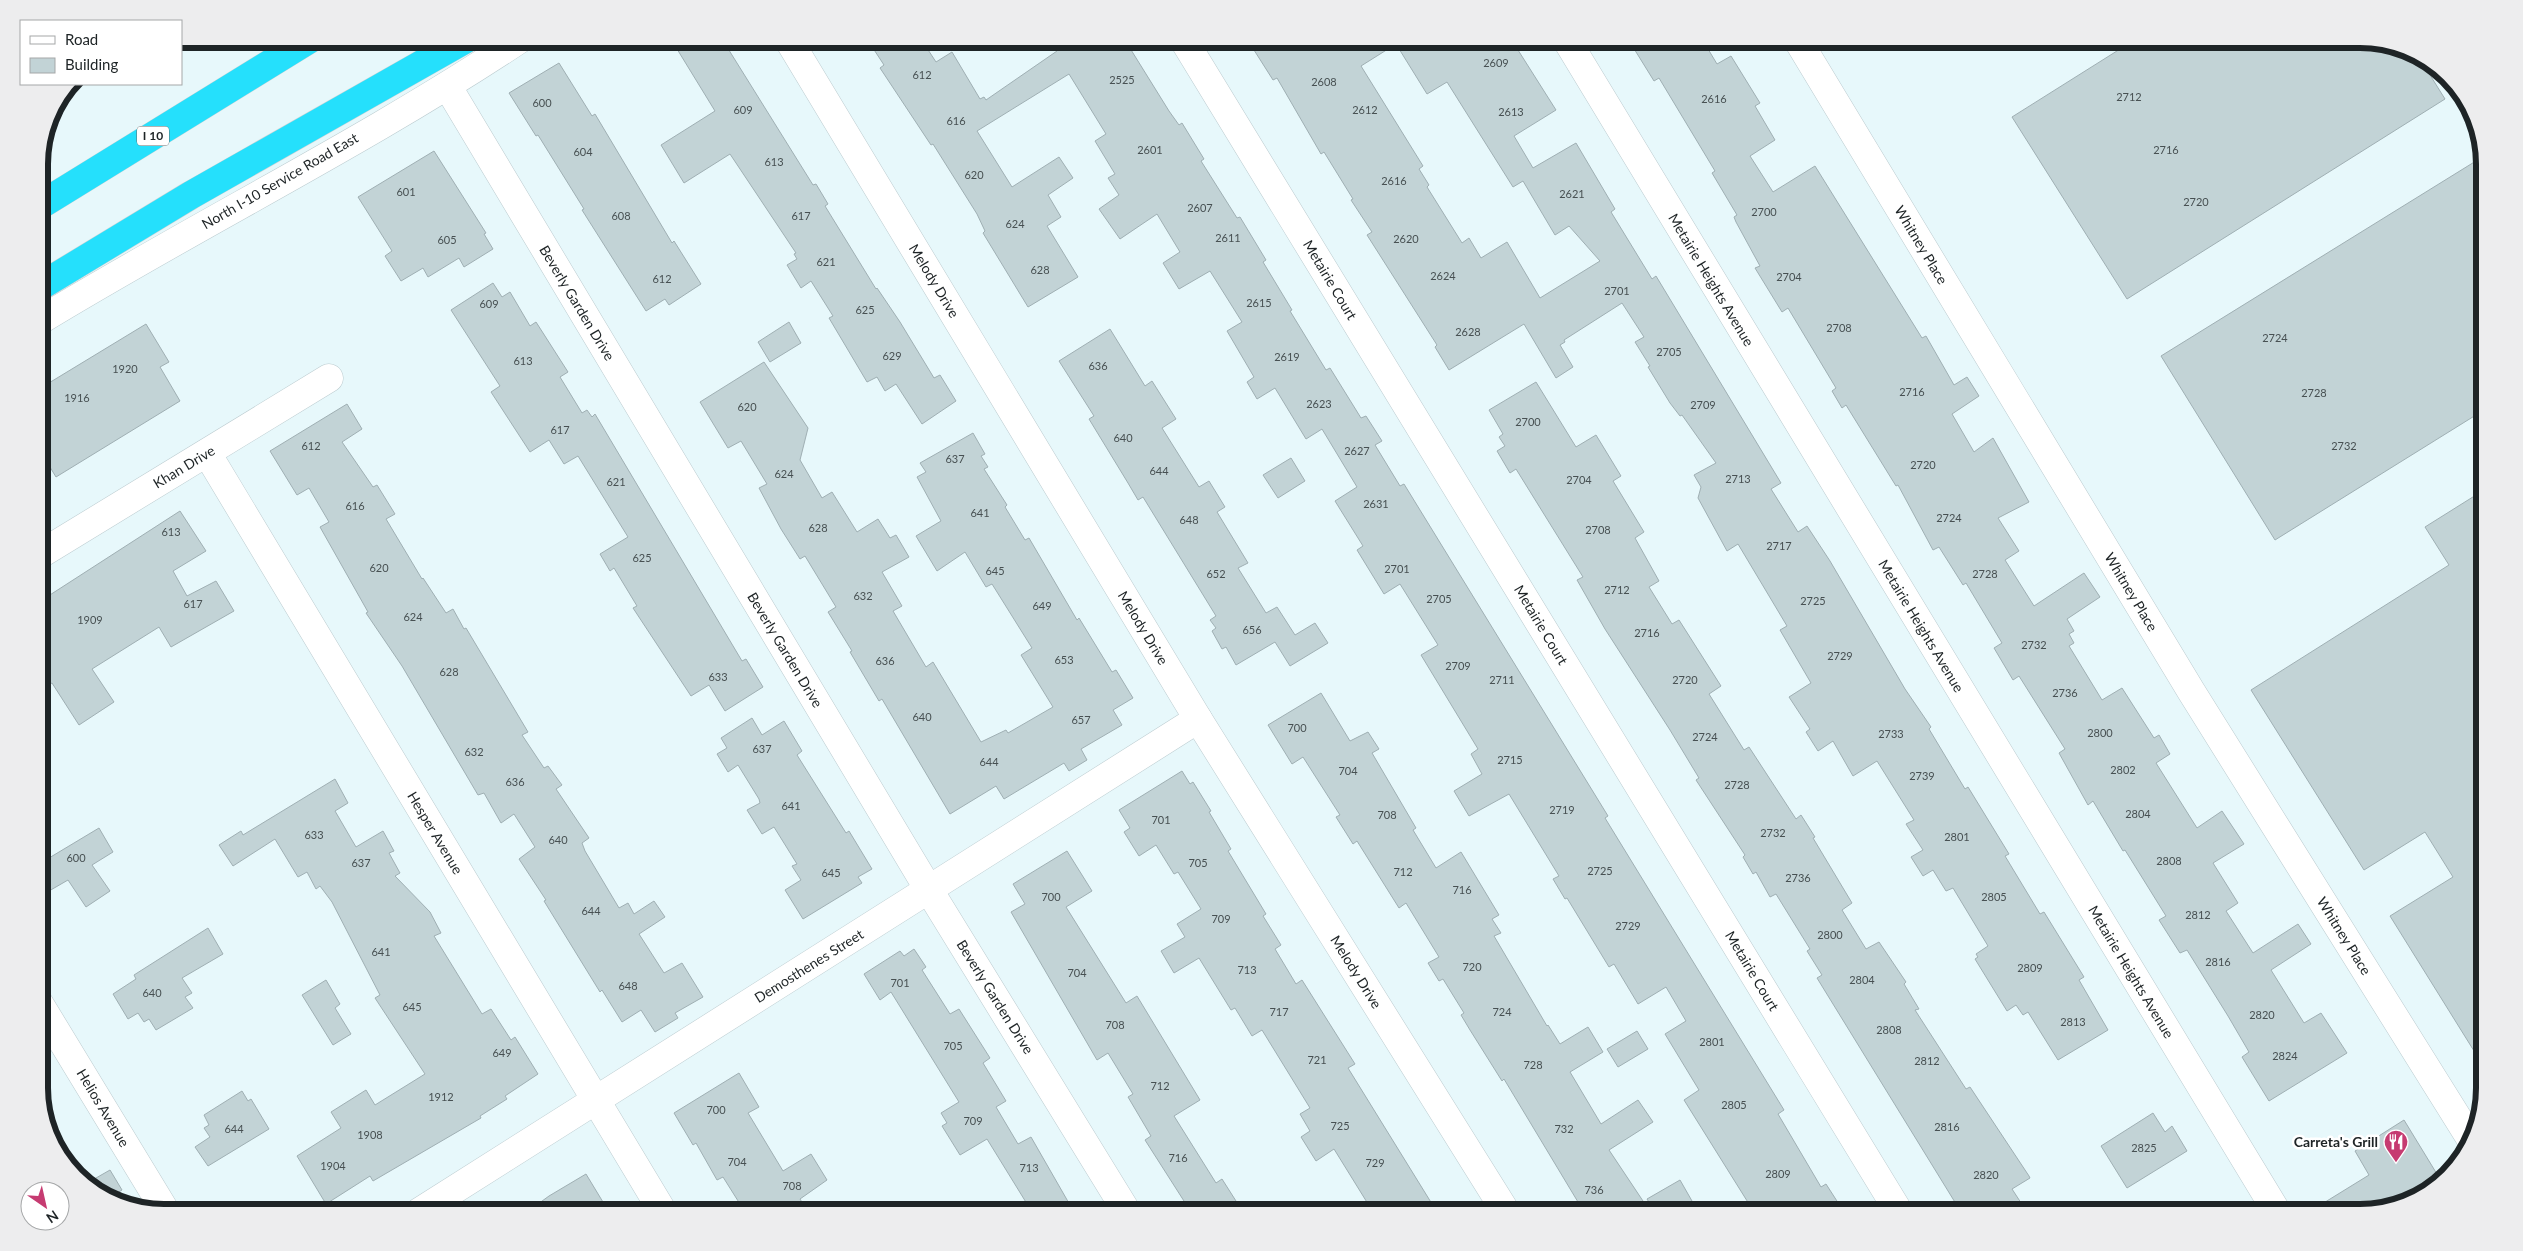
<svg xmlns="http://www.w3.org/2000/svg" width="2523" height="1251" font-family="Lato,sans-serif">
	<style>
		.building { fill: #c2d3d6; stroke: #9fafb3; fill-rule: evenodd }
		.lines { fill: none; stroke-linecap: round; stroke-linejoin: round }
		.minor-casing { stroke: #bcccd0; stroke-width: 29 }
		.highway-casing { stroke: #d2d3d4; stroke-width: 29 }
		.minor { stroke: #fff; stroke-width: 28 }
		.highway { stroke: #25e0fc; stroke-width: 28 }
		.labels { text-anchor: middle; stroke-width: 5; stroke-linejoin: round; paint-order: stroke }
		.number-label { font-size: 11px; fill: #475052 }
		.shield { fill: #fff; stroke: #626667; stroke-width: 1 }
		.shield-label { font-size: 12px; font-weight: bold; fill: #1e2426 }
		.street-label { font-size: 14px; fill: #1e2426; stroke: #fff }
		.poi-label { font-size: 14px; font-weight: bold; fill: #1e2426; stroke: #fff; text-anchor: end }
		.rim { fill: none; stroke: #1e2426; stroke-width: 6 }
	</style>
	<rect width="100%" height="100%" fill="#e7f8fb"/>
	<g class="building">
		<path d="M694 39H722L813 185 816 184 828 204 825 206 876 289 877 288 900 322 934 378 940 375 956 401 922 424 896 384 885 391 877 377 867 382 829 318 833 316 811 281 801 288 787 265 797 259 794 254 796 253 730 154 684 183 661 145 715 111 677 49Z"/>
		<path d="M867 39H921L936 62 952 52 980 99 984 97 986 100 1057 51 1049 39H1121L1126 47 1128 45 1169 111 1179 125 1182 123 1204 159 1201 161 1237 218 1240 217 1266 260 1263 262 1292 310 1290 311 1326 370 1330 368 1361 418 1366 416 1382 441 1375 445 1400 486 1404 484 1608 816 1605 818 1784 1110 1778 1114 1821 1187 1826 1184 1844 1212H1754L1684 1100 1699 1090 1665 1034 1686 1021 1666 987 1638 1004 1614 964 1609 967 1567 898 1565 899 1553 879 1559 876 1509 794 1469 816 1454 791 1482 774 1471 754 1478 749 1421 655 1438 645 1400 584 1384 594 1357 550 1363 546 1335 501 1357 487 1322 429 1306 439 1275 388 1257 399 1247 382 1254 377 1227 331 1242 322 1210 271 1179 289 1163 263 1180 252 1157 214 1120 239 1099 209 1119 195 1108 178 1115 174 1095 141 1106 134 1069 74 977 131 1012 187 1059 157 1073 178 1048 195 1061 217 1047 226 1078 277 1028 307 983 233 985 231 977 214 933 144 931 145 880 68 884 65Z"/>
		<path d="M1247 39H1511L1556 110 1514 136 1533 168 1576 143 1615 209 1611 212 1652 279 1656 276 1781 483 1771 489 1798 532 1807 526 1830 561 1905 689 1931 727 1929 729 1965 789 1968 787 2009 854 2005 856 2040 914 2044 912 2084 977 2079 980 2108 1030 2058 1060 2028 1012 2023 1015 2016 1005 2007 1011 1975 959 1978 957 1976 954 1988 946 1953 888 1946 891 1933 870 1923 876 1911 857 1923 850 1906 824 1914 820 1877 761 1853 776 1833 741 1818 751 1806 732 1810 729 1789 697 1811 683 1780 630 1787 626 1738 544 1727 551 1698 498 1701 487 1694 475 1716 463 1682 415 1680 416 1670 403 1648 367 1650 366 1635 342 1644 337 1622 303 1564 340 1565 342 1560 345 1573 367 1556 378 1524 324 1449 370 1435 347 1437 345 1367 235 1372 232 1351 200 1353 199 1324 152 1321 154 1277 78 1273 80ZM1396 44 1427 94 1447 82 1513 187 1523 181 1555 235 1569 226 1600 261 1540 298 1507 242 1481 258 1469 238 1462 243 1427 187 1429 185 1419 169 1423 166 1361 66Z"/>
		<path d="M1628 39H1702L1717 64 1731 56 1760 103 1755 106 1775 140 1750 156 1773 192 1815 166 1922 338 1926 336 1954 385 1967 377 1979 396 1952 414 1974 452 1993 438 2029 502 1998 518 2019 551 2005 560 2034 606 2084 573 2100 597 2067 619 2074 631 2069 634 2074 643 2069 646 2102 700 2122 688 2154 738 2159 735 2170 754 2156 763 2197 828 2222 811 2244 844 2213 863 2238 903 2226 911 2253 953 2298 924 2311 944 2271 970 2304 1023 2321 1013 2347 1053 2269 1101 2242 1057 2249 1052 2228 1016 2187 950 2180 953 2159 920 2166 916 2125 850 2123 851 2093 801 2088 805 2059 753 2065 749 2019 676 2013 680 1994 648 2002 643 1966 583 1963 585 1939 547 1933 550 1898 485 1896 486 1846 405 1842 408 1832 391 1836 388 1788 308 1782 312 1755 268 1760 266 1736 222 1734 217 1737 215 1712 173 1715 171 1659 78 1654 81Z"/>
		<path d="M2136 39H2360L2415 51 2445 99 2127 299 2012 117Z"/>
		<path d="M559 63 592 116 595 114 672 243 674 241 701 284 669 305 665 299 646 311 582 210 584 209 538 135 536 136 509 93Z"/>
		<path d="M434 151 486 233 484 234 493 249 464 267 459 258 428 277 423 268 401 281 385 256 392 251 358 197Z"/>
		<path d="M2484 156V410L2275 540 2161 356Z"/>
		<path d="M493 283 502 297 510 292 530 326 536 322 568 372 560 377 582 413 587 410 592 417 595 414 742 661 746 659 763 687 725 711 709 685 691 696 633 608 637 606 614 568 610 571 600 554 628 537 578 456 564 464 549 440 530 452 491 392 500 386 451 310Z"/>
		<path d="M789 322 801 343 770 362 758 342Z"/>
		<path d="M146 324 169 362 160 367 180 401 56 477 39 449V389Z"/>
		<path d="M1110 329 1145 386 1152 381 1176 419 1162 428 1199 487 1209 481 1225 507 1217 512 1248 563 1238 568 1266 613 1277 607 1295 635 1315 623 1328 643 1290 666 1275 642 1236 665 1226 647 1222 649 1212 631 1216 628 1210 620 1216 616 1143 497 1138 500 1128 483 1089 419 1094 416 1059 361Z"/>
		<path d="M764 362 808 428 800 460 822 498 832 492 857 532 878 519 890 538 896 535 909 557 882 572 902 606 893 611 926 667 933 662 981 742 1006 730 1008 733 1053 707 1021 655 1032 648 992 584 986 587 965 552 937 571 916 536 941 521 917 477 926 472 920 463 973 433 985 454 981 456 988 467 984 469 1007 505 1005 507 1025 540 1029 538 1077 620 1079 618 1112 672 1116 670 1133 698 1113 710 1122 725 1081 749 1087 760 1069 771 1064 763 1004 799 996 786 950 814 882 699 879 701 850 652 852 651 828 612 836 607 805 556 800 559 781 529 759 488 767 484 741 441 728 448 700 402Z"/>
		<path d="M1536 382 1576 447 1596 435 1621 476 1613 481 1644 532 1635 538 1659 581 1649 587 1672 624 1679 620 1721 686 1709 694 1744 750 1749 747 1796 819 1801 815 1815 837 1813 838 1852 903 1842 910 1866 949 1879 942 1906 982 1904 984 1919 1009 1915 1010 1966 1089 1970 1087 2029 1176 2030 1178 2012 1189 2027 1212H1961L1817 978 1822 975 1807 951 1810 949 1776 894 1770 897 1756 872 1753 874 1743 857 1745 855 1696 780 1699 778 1670 730 1605 629 1577 580 1583 577 1516 469 1510 473 1497 451 1505 446 1499 437 1503 434 1489 410Z"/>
		<path d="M347 404 362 429 342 442 373 487 377 485 395 514 386 519 422 579 423 578 446 613 453 609 464 629 466 628 528 732 522 735 544 768 548 766 562 785 556 789 589 838 582 843 585 851 619 908 628 903 634 914 654 901 665 917 639 934 664 973 682 963 703 997 675 1013 678 1018 655 1032 641 1010 622 1022 602 990 600 992 544 901 546 900 519 859 535 847 514 814 501 823 484 793 478 795 402 666 366 613 368 612 320 527 329 522 309 488 297 495 270 451Z"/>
		<path d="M1291 458 1305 481 1278 498 1263 475Z"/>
		<path d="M2484 490V1067L2390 916 2453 877 2425 832 2364 870 2251 690 2449 565 2425 527Z"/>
		<path d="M180 511 206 551 173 571 187 596 216 581 234 611 171 647 159 627 92 669 114 702 79 725 52 683 39 690V602Z"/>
		<path d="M1321 693 1350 741 1368 732 1379 749 1372 753 1416 828 1413 830 1436 868 1461 852 1499 915 1492 919 1501 933 1494 936 1547 1026 1548 1025 1560 1044 1588 1027 1603 1052 1570 1072 1601 1124 1638 1100 1653 1122 1609 1150 1645 1204 1632 1212H1584L1504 1079 1502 1081 1470 1030 1461 1015 1464 1013 1443 979 1439 981 1428 963 1439 957 1406 903 1399 908 1357 841 1353 844 1336 817 1340 815 1303 757 1292 764 1268 725Z"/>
		<path d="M752 718 762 735 784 721 802 751 797 755 846 833 849 831 872 869 858 877 862 883 803 919 785 890 801 880 792 866 797 864 774 827 762 834 747 810 760 803 759 799 738 765 728 772 717 754 727 748 721 738Z"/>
		<path d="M1182 771 1190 784 1193 782 1211 811 1209 812 1231 849 1228 851 1266 914 1263 916 1281 945 1275 949 1296 984 1302 980 1355 1064 1348 1068 1437 1212H1373L1334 1149 1316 1161 1301 1137 1310 1131 1300 1114 1310 1108 1262 1030 1252 1036 1235 1008 1231 1010 1199 958 1174 973 1161 951 1185 937 1177 924 1201 909 1178 872 1174 874 1156 845 1139 856 1124 832 1130 828 1119 810Z"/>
		<path d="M335 779 348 803 335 811 356 847 383 831 394 851 389 853 400 873 395 876 430 912 441 933 434 936 482 1014 491 1009 511 1040 515 1037 538 1074 505 1096 507 1099 480 1116 481 1118 373 1181 370 1176 326 1204 297 1156 341 1128 331 1112 366 1090 375 1105 425 1074 375 998 380 995 332 902 320 886 316 889 307 872 298 877 275 839 233 866 219 845 241 831 243 835Z"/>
		<path d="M99 828 113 852 92 865 110 891 86 907 68 880 49 891 39 875V864Z"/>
		<path d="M1067 851 1092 891 1066 907 1126 1003 1137 996 1200 1100 1174 1116 1216 1183 1222 1179 1243 1212H1191L1145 1140 1151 1136 1128 1097 1133 1094 1108 1053 1097 1060 1011 912 1025 904 1013 884Z"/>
		<path d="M208 928 223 954 182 978 192 993 185 997 193 1008 156 1030 149 1019 144 1022 138 1013 128 1019 113 994 136 979 134 975Z"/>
		<path d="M914 949 926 967 922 970 950 1014 959 1009 990 1058 983 1063 1006 1101 996 1107 1018 1144 1031 1137 1074 1212H1032L987 1139 960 1155 942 1126 947 1123 941 1113 959 1102 891 992 880 1000 864 974 900 951 904 956Z"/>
		<path d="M326 980 340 1004 335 1008 351 1034 333 1045 302 995Z"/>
		<path d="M1637 1031 1648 1049 1618 1067 1607 1049Z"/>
		<path d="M739 1073 759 1107 748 1113 783 1171 811 1154 827 1180 800 1199 808 1212H745L723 1177 717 1180 696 1143 693 1145 674 1113Z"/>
		<path d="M242 1091 248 1101 251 1099 269 1129 208 1166 195 1147 210 1137 204 1128 209 1125 204 1115Z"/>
		<path d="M2153 1113 2165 1132 2172 1126 2187 1151 2127 1188 2101 1146Z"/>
		<path d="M2404 1120 2440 1179 2429 1191 2360 1212H2309L2369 1175 2355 1151Z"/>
		<path d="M110 1170 122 1190 108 1199 89 1182Z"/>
		<path d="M586 1174 609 1212H527L549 1196Z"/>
		<path d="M1680 1180 1692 1201 1671 1212H1655L1647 1199Z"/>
	</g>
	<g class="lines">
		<defs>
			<g id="minor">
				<path d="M788 39 1198 719 1506 1212"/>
				<path d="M1183 39 1899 1212"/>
				<path d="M1566 39 2277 1212"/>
				<path d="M1797 39 2191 691 2472 1141"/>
				<path d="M448 87 929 890 1127 1212"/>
				<path d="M39 321C198 224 365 142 520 39"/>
				<path d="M207 453 663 1212"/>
				<path d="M39 555 329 378"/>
				<path d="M39 1003 166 1212"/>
				<path d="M419 1212 1198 719"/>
			</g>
			<g id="highway">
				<path d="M39 206 310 39"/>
				<path d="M39 287 191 195 466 39"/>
			</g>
		</defs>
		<use href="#minor" class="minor-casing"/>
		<use href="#highway" class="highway-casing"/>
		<use href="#minor" class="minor"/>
		<use href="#highway" class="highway"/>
	</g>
	<defs>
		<symbol id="restaurant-pin" viewBox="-11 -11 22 30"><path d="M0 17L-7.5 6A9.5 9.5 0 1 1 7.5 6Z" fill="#c63b71" stroke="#fff"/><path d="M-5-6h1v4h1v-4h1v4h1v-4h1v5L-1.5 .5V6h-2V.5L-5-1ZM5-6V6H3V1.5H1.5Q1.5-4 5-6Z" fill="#fff"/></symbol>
	</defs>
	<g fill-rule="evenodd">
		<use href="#restaurant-pin" x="2382" y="1128" width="28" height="38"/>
	</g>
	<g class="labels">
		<g class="number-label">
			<text x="1496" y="67">2609</text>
			<text x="922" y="79">612</text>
			<text x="1122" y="84">2525</text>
			<text x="1324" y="86">2608</text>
			<text x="2129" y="101">2712</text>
			<text x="1714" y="103">2616</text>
			<text x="542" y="107">600</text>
			<text x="743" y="114">609</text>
			<text x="1365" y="114">2612</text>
			<text x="1511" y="116">2613</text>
			<text x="956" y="125">616</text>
			<text x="1150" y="154">2601</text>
			<text x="2166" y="154">2716</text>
			<text x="583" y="156">604</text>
			<text x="774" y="166">613</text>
			<text x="974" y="179">620</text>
			<text x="1394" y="185">2616</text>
			<text x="406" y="196">601</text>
			<text x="1572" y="198">2621</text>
			<text x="2196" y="206">2720</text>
			<text x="1200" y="212">2607</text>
			<text x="1764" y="216">2700</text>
			<text x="621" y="220">608</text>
			<text x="801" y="220">617</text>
			<text x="1015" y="228">624</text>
			<text x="1228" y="242">2611</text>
			<text x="1406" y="243">2620</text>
			<text x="447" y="244">605</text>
			<text x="826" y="266">621</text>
			<text x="1040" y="274">628</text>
			<text x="1443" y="280">2624</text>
			<text x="1789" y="281">2704</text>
			<text x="662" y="283">612</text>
			<text x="1617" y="295">2701</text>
			<text x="1259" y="307">2615</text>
			<text x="489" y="308">609</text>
			<text x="865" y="314">625</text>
			<text x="1839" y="332">2708</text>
			<text x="1468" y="336">2628</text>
			<text x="2275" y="342">2724</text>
			<text x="1669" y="356">2705</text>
			<text x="892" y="360">629</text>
			<text x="1287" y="361">2619</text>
			<text x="523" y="365">613</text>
			<text x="1098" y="370">636</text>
			<text x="125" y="373">1920</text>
			<text x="1912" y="396">2716</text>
			<text x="2314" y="397">2728</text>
			<text x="77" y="402">1916</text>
			<text x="1319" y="408">2623</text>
			<text x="1703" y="409">2709</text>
			<text x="747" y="411">620</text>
			<text x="1528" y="426">2700</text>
			<text x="560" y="434">617</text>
			<text x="1123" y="442">640</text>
			<text x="311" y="450">612</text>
			<text x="2344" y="450">2732</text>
			<text x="1357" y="455">2627</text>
			<text x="955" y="463">637</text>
			<text x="1923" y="469">2720</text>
			<text x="1159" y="475">644</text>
			<text x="784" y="478">624</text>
			<text x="1738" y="483">2713</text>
			<text x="1579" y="484">2704</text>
			<text x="616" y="486">621</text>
			<text x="1376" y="508">2631</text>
			<text x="355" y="510">616</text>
			<text x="980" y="517">641</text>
			<text x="1949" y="522">2724</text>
			<text x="1189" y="524">648</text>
			<text x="818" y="532">628</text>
			<text x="1598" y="534">2708</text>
			<text x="171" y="536">613</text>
			<text x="1779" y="550">2717</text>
			<text x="642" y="562">625</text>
			<text x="379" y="572">620</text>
			<text x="1397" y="573">2701</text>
			<text x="995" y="575">645</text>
			<text x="1216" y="578">652</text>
			<text x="1985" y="578">2728</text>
			<text x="1617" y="594">2712</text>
			<text x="863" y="600">632</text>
			<text x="1439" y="603">2705</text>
			<text x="1813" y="605">2725</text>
			<text x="193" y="608">617</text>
			<text x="1042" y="610">649</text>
			<text x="413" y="621">624</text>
			<text x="90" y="624">1909</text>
			<text x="1252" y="634">656</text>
			<text x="1647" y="637">2716</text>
			<text x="2034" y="649">2732</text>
			<text x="1840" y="660">2729</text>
			<text x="1064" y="664">653</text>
			<text x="885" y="665">636</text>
			<text x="1458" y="670">2709</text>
			<text x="449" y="676">628</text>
			<text x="718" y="681">633</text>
			<text x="1502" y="684">2711</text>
			<text x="1685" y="684">2720</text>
			<text x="2065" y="697">2736</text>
			<text x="922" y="721">640</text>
			<text x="1081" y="724">657</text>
			<text x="1297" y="732">700</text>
			<text x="2100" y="737">2800</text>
			<text x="1891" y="738">2733</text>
			<text x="1705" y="741">2724</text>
			<text x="762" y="753">637</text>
			<text x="474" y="756">632</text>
			<text x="1510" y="764">2715</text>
			<text x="989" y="766">644</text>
			<text x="2123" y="774">2802</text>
			<text x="1348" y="775">704</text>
			<text x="1922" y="780">2739</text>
			<text x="515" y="786">636</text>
			<text x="1737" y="789">2728</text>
			<text x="791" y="810">641</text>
			<text x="1562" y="814">2719</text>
			<text x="2138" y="818">2804</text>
			<text x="1387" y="819">708</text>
			<text x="1161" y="824">701</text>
			<text x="1773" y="837">2732</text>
			<text x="314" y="839">633</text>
			<text x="1957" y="841">2801</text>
			<text x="558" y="844">640</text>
			<text x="76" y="862">600</text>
			<text x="2169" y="865">2808</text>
			<text x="361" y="867">637</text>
			<text x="1198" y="867">705</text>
			<text x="1600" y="875">2725</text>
			<text x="1403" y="876">712</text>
			<text x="831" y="877">645</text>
			<text x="1798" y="882">2736</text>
			<text x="1462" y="894">716</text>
			<text x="1051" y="901">700</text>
			<text x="1994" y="901">2805</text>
			<text x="591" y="915">644</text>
			<text x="2198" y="919">2812</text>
			<text x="1221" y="923">709</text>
			<text x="1628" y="930">2729</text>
			<text x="1830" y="939">2800</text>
			<text x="381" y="956">641</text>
			<text x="2218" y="966">2816</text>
			<text x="1472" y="971">720</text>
			<text x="2030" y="972">2809</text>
			<text x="1247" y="974">713</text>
			<text x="1077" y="977">704</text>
			<text x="1862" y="984">2804</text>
			<text x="900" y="987">701</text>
			<text x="628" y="990">648</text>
			<text x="152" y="997">640</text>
			<text x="412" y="1011">645</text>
			<text x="1279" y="1016">717</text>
			<text x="1502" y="1016">724</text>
			<text x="2262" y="1019">2820</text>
			<text x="2073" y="1026">2813</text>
			<text x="1115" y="1029">708</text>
			<text x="1889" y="1034">2808</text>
			<text x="1712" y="1046">2801</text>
			<text x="953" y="1050">705</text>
			<text x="502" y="1057">649</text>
			<text x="2285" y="1060">2824</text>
			<text x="1317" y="1064">721</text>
			<text x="1927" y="1065">2812</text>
			<text x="1533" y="1069">728</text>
			<text x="1160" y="1090">712</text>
			<text x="441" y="1101">1912</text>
			<text x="1734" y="1109">2805</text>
			<text x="716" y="1114">700</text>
			<text x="973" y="1125">709</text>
			<text x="1340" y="1130">725</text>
			<text x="1947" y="1131">2816</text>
			<text x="234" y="1133">644</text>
			<text x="1564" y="1133">732</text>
			<text x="370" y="1139">1908</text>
			<text x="2144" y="1152">2825</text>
			<text x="1178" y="1162">716</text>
			<text x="737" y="1166">704</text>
			<text x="1375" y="1167">729</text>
			<text x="333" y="1170">1904</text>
			<text x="1029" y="1172">713</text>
			<text x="1778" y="1178">2809</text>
			<text x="1986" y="1179">2820</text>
			<text x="792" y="1190">708</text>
			<text x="1594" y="1194">736</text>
		</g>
		<rect class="shield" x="137" y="126.5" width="32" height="19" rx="4"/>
		<g class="shield-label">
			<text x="153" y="140">I 10</text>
		</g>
		<g class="street-label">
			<text transform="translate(280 181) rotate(-30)" y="5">North I-10 Service Road East</text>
			<text transform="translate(1921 245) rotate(59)" y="5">Whitney Place</text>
			<text transform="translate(1330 280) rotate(59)" y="5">Metairie Court</text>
			<text transform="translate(1711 280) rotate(59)" y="5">Metairie Heights Avenue</text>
			<text transform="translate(934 281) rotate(59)" y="5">Melody Drive</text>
			<text transform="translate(577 303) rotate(59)" y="5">Beverly Garden Drive</text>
			<text transform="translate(184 467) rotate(-31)" y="5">Khan Drive</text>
			<text transform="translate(2131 592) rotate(59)" y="5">Whitney Place</text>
			<text transform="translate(1541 625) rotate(59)" y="5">Metairie Court</text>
			<text transform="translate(1921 626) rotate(59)" y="5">Metairie Heights Avenue</text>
			<text transform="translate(1143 628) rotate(59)" y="5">Melody Drive</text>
			<text transform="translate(785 650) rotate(59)" y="5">Beverly Garden Drive</text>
			<text transform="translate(435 833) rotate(59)" y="5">Hesper Avenue</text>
			<text transform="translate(2344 936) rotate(58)" y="5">Whitney Place</text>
			<text transform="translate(809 966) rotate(-32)" y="5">Demosthenes Street</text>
			<text transform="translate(1752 971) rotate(59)" y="5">Metairie Court</text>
			<text transform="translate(1356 972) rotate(58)" y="5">Melody Drive</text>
			<text transform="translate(2131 972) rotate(59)" y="5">Metairie Heights Avenue</text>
			<text transform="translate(995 997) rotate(58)" y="5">Beverly Garden Drive</text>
			<text transform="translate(103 1108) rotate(59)" y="5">Helios Avenue</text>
		</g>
		<g class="poi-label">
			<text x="2378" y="1147">Carreta's Grill</text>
		</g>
	</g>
	<path d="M0 0H2523V1251H0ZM164 48H2360A116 116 0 0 1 2476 164V1088A116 116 0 0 1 2360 1204H164A116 116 0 0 1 48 1088V164A116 116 0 0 1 164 48Z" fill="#ededee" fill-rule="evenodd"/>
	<path class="rim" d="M164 48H2360A116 116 0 0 1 2476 164V1088A116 116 0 0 1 2360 1204H164A116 116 0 0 1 48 1088V164A116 116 0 0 1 164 48Z"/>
	<rect x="20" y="20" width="162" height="65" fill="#ffffff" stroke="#a5a7a8"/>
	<rect x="30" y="36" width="25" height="8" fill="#ffffff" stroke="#a5a7a8"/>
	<text x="65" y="45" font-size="15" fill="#1e2426">Road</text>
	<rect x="30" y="58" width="25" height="15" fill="#c2d3d6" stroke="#a5a7a8"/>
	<text x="65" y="70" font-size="15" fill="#1e2426">Building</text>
	<g transform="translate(45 1206) rotate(146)"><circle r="24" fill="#ffffff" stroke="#a5a7a8"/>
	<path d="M0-4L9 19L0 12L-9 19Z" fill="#c63b71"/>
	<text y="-8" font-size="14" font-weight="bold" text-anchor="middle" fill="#1e2426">N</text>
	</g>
</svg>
